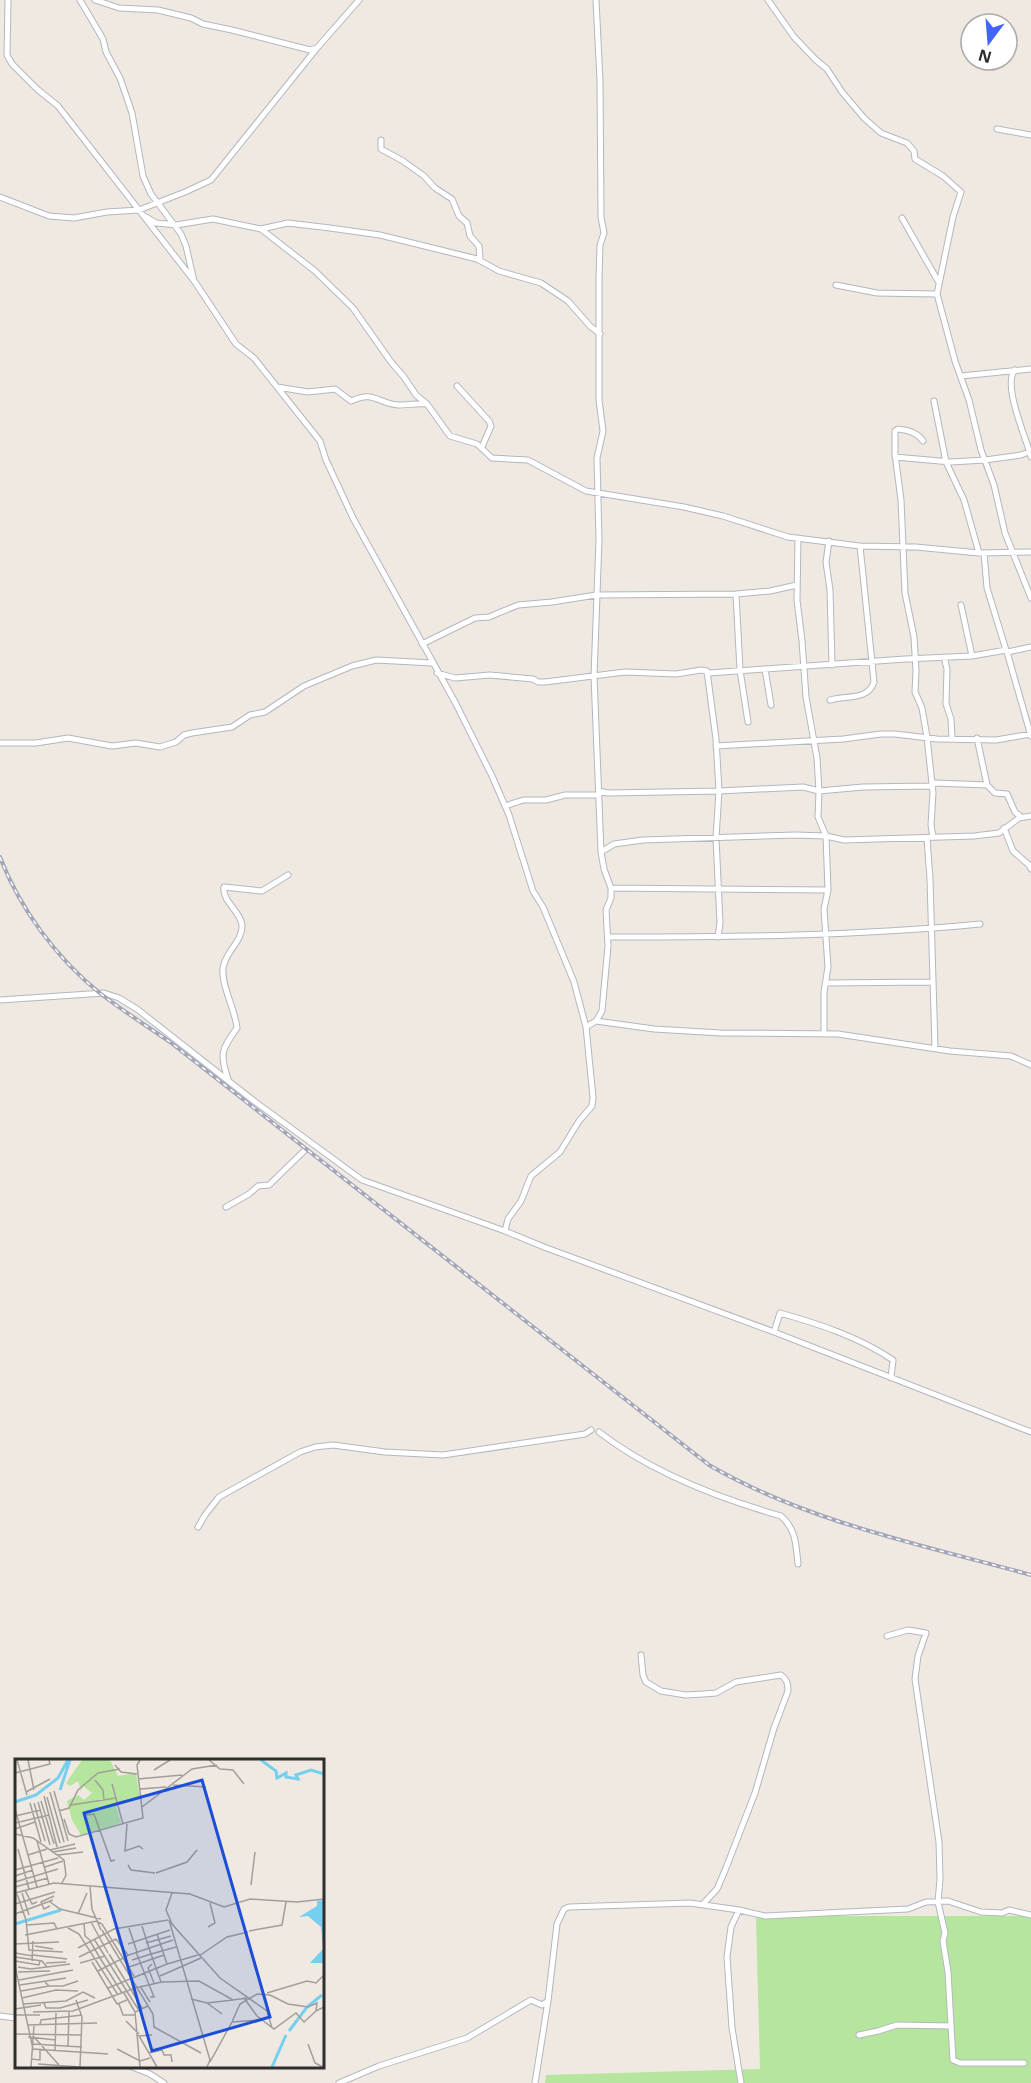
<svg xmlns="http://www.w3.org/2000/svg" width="1031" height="2083" font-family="'Open Sans',sans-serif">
<rect width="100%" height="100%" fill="#efe9e1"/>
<path fill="#b6e59e" d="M756 1916H1031V2083H545L546 2075 760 2069Z"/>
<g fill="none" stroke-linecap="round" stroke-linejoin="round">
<defs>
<path id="minor" d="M8 0 7 55 12 64 37 89 58 106 195 282 236 344 254 358 320 441 326 460 353 518 455 702 492 776 509 815 533 891 543 907 574 982 586 1027 593 1097 592 1106 579 1121 560 1152 531 1176 521 1201 508 1219 505 1231
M80 0 103 39 106 52 120 78 132 113 143 176 151 194 181 234 186 246 194 281
M95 0 119 8 158 10 191 18 203 24 232 30 310 50 317 48 359 0
M768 0 794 37 816 60 827 69 842 92 864 118 881 133 907 143 914 151 915 159 943 176 961 192 953 217 937 294 955 361 969 400 981 450 994 485 1005 533 1031 598
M997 129 1031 135
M381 140V149L403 161 424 176 435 188 452 199 459 216 467 223 470 236 479 246 480 260
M0 197 49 216 74 218 107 212 139 210 185 192 211 180 317 48
M146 217 156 223 167 224 176 225 213 219 261 229 315 271 353 308 391 362 404 377 416 395 427 404 450 436 477 444 492 458 528 460 586 491 684 507 723 516 788 537 860 546 916 547 979 553 1031 552
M902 218 938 281
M261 229 288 223 330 228 380 235 477 259 499 271 541 283 568 301 590 326 600 334
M836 285 877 293 937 294
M1015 370C1002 385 1026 437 1031 457
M961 376 1031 369
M457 386 489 421 491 426 482 447
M277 387 308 392 335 389 351 401C375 390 376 403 398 405 407 405 417 403 427 404
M934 401 946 462 964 500 979 553
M923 441C918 433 908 430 898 429L895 431V454L901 500 905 593 914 637 916 671 915 692 922 708 927 737 933 793 931 825 933 837
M895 457 951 462 985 460 1021 455 1031 451
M798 538 797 600 802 641 806 697 817 758 819 791 863 787 932 786 935 783 987 785
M829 541 826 562 830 590 832 665
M984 553 987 588 1006 650
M736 594 740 670 748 722
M961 605 972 656
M422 644 475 618 489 617 518 605 552 602 596 595 736 594 770 591 797 585
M1007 652 1031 736
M944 657 947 669 946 704 951 719 952 738
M765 669 771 705
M437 673 455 678 490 675 533 679 538 682H545L625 672 676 674 701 670 707 671 716 739 719 791 716 838 720 923 718 937
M709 673 905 659 972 656 1006 650 1007 652 1031 647
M830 700C846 695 868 701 874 682L860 546
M977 738 987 785 995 793 1007 794 1015 812 1021 817
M0 743H36L68 738 112 746 136 743 160 747 176 742 184 735 192 733 232 727 250 715 265 712 304 686 352 666 376 660 432 663
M716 746 843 739 881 734H895L937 739 996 740 1031 734
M599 791 608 793 719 791 803 787 819 791 818 817 826 836 828 890 824 909 828 967 824 992V1034
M505 806 523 800H546L565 795H599
M1004 828 1013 851 1029 865 1031 869
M927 838 930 879 935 1048
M601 852 614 844 643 840 796 835 826 836 844 840 974 836 999 833 1019 818 1031 816
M611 888 828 890
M609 937C732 937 857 936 980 924
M826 983 933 982
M0 1000 104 993 119 998 137 1009 254 1101 362 1180 505 1231 544 1247 774 1332 1031 1432
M596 1021 654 1029 721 1033 838 1034 950 1051 1011 1056 1031 1065
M586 1027 596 1021 602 1011 608 946 606 910 611 898V888L604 869 601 852 594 676 599 540 597 458 603 431 599 400V279L600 245 604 233 601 217 600 81 596 0
M228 1079C219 1053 222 1049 237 1028 235 1009 221 985 223 968 225 952 243 941 242 925 240 910 222 902 224 887L262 891 288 875
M226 1207 249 1194 258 1186 269 1185 304 1151
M774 1332 780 1313C819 1324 859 1337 893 1360L891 1378
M599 1432C652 1473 718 1498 781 1516 796 1529 796 1545 798 1564
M198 1527 205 1515 219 1497 300 1452 315 1447 333 1445 385 1452 443 1455 585 1434 591 1430
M887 1636 908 1630 926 1633 918 1656 915 1679 939 1842 940 1879 938 1902 945 1933 943 1941 948 1972 953 2060 960 2063H1024
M641 1655 643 1675 646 1682 661 1691 686 1695 703 1694 716 1693 736 1682 781 1675C787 1680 788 1683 788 1691L774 1728 755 1793 726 1868 717 1889 703 1904
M739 1910 731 1927 727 1957 732 2028 741 2083
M0 2016 16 2018
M859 2035 878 2031 897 2025 951 2026
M130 2066 150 2074 164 2083
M339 2083 379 2066 467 2038 531 2000 542 2005 548 2001
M535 2083 548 2001 557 1924 564 1909 569 1907 690 1903 739 1910 765 1916 908 1909 926 1902 948 1901 981 1912 1002 1913 1009 1910 1031 1915"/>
</defs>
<use href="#minor" stroke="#b4b7c1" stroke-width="7"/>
<use href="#minor" stroke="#fff" stroke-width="5"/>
<defs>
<path id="rail" d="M0 857C20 909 57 959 101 994 123 1011 147 1026 170 1042L709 1465C807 1522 923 1545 1031 1575"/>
</defs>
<use href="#rail" stroke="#a3a6b8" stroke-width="4"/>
<use href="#rail" stroke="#fff" stroke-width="1.5" stroke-dasharray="4.5" stroke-linecap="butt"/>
</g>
<g transform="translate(15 1759)">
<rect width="309" height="309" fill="#efe9e1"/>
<path d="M67 1H95L103 17 121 14 125 40 101 47 106 64 66 76 57 61 52 42 63 36 69 41 77 34 68 27 66 32 63 22 55 27 51 24Z" fill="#b6e59e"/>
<path d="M309 141V204H295L308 190 306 168 293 157 284 158 302 147V142Z" fill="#75cff0"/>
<path fill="none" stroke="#75cff0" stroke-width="3" d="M246 1 261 12 262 19 271 14V18L283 20 281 16 296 11 309 15M45 31 55 1M0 43 21 36 43 19 53 1M0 165 46 151M274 272 292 248 307 236M257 308 271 276"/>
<path fill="none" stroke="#a29e99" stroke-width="1.5" d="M2 1 12 36M13 1 19 31M194 1 205 10 218 11 229 25M100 6 106 13 122 15M139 11 155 1M0 14 35 5 34 1M123 20 167 16M80 21 88 31 89 41M97 25 108 65M158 26 191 28M125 30 151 28M39 32 53 82M11 33 35 20M35 33 49 83M29 37 42 88M32 38 45 84M26 42 39 85M23 43 35 86M15 44 26 83M19 44 30 82M56 46 101 39M127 48 177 10 202 6M0 50 22 128M44 52 54 49 63 31 83 14 105 10M71 56 79 55 96 102 100 101M0 57 26 51M49 60 54 75 61 78 128 59 122 6 125 1M0 64 34 56M112 65 110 92 124 87 128 90M0 70 20 63M0 75 18 79 49 101 51 116 47 124M22 82 34 125M3 90 14 130M35 91 60 85M38 93 61 89M13 96 32 90M43 96 68 93M113 106 116 111 140 114M30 108 48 102M0 111 43 99M141 114 172 103 182 91M0 117 18 111M0 123 43 110M236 126 240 93M75 127 77 150 86 171M0 128 33 119M10 131 17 145 22 143M0 134 39 124 175 135 209 148 235 140 282 143 309 140M7 134 14 156M157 134 151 151 157 165 205 219 252 252 257 269M2 135 11 161 14 191 48 193M35 143 45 150 86 160M0 145 40 133M35 147 29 150 26 143 39 137M0 155 38 141M63 155 72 134M154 161 195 301 192 308M81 162 87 165 119 217M76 163 93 194M69 164 70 177 76 182M12 166 39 164 42 170M127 167 136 195 161 188M193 168 200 164 195 144M53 169 64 175 103 236M114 169 122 193M87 171 138 255 139 268 186 294M234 172 267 166 271 143M142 175 152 205 183 196M10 176 82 162M79 180 123 250M75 182 85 199M131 184 156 177M0 185 44 183M113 185 155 171M20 187 38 190M63 189 99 170 153 161M121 193 139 238H135M0 194 18 197M94 195 127 249M18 196 52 200M184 197 212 178 233 173M0 198 27 202 32 208M64 198 101 180 113 196M85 199 107 234M117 201 136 195 146 223M0 202 24 206 25 202M17 202 18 182M77 203 102 245 112 241M31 204 51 203M65 204 90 197M137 205 133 209 139 224M0 207 18 290M3 208 16 210 55 205M114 208 149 196M83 212 114 196 158 181M3 213 35 212M145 217 186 199M4 221 58 211M30 223 34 227H48L63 222M5 226 51 219M125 227 135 243M93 229 152 205M6 232 34 227M109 234 120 253M252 234 292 222 301 224 309 216M7 239 41 231 63 232M229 239 242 257 259 270 281 254 289 263 301 252M176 240 192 244 218 241M29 244 31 249H45L73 241M192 244 207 255M8 245 51 242 68 233 80 239M104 245 108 256H120M0 250 26 246M18 253 58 252 120 229 147 223 184 222 218 241 232 239M0 256H25M111 262 124 275M217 263 225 245 242 235 255 236 273 245 293 248 302 244 301 252 309 248M12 266 82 264M25 266 26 261 67 256M0 275 67 276M137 276 124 277 142 308M13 278 41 281M19 278 44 306M18 285 67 288M293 285 300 304 308 308M53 287 54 253M18 290 93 295M102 290 125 302 135 299M40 292 41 254M133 294 147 291 149 296H156L157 303M17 300 25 301V291M195 303 217 263 245 261M23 305 65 308 67 258 61 241M16 308 19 267M125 308 120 253 133 247"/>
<path fill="#1d4ed8" fill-opacity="0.15" stroke="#1d4ed8" stroke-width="3" d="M187 21 255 258 137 292 69 54Z"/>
<rect width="309" height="309" fill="none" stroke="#2e2e2e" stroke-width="3"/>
</g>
<g transform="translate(989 42) rotate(196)"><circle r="28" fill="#ffffff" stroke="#ababab" stroke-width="1.5"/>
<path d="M0-4.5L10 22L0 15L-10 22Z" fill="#4264fb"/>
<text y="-9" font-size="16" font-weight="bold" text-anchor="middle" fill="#2e2e2e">N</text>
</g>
</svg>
